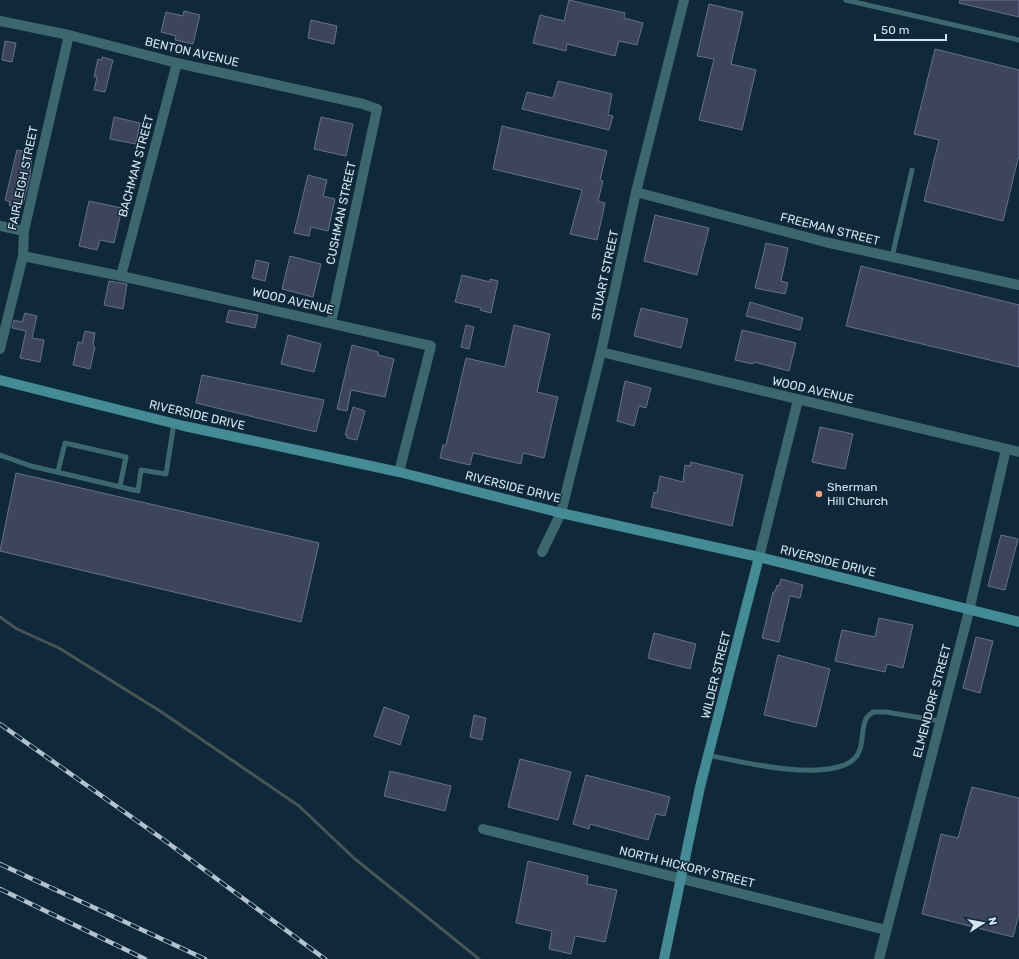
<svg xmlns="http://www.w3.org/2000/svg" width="1019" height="959" font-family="Rubik,sans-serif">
<rect width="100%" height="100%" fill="#0f293a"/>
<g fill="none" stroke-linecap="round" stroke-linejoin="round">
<path stroke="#475556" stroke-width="3" d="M0 617 17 629 59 648 160 711 299 806 355 859 479 959"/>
</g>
<path fill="#3c445e" stroke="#68708c" d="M569 0 625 13 624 18 643 23 637 45 619 41 615 56 567 44 566 51 533 43 540 15 564 21Z
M960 0H1019V17L959 3Z
M709 4 743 12 731 64 756 70 742 130 699 120 714 59 697 56Z
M184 11 200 15 193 44 175 40 176 36 161 32 166 12 183 16Z
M311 20 337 26 334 44 308 38Z
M5 41 16 43 12 62 2 60Z
M935 49 1019 70V155L1003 221 924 201 939 140 914 134Z
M102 57 113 60 105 92 94 90 97 77H94L98 59 102 60Z
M558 81 612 94 608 115 613 116 609 130 522 109 527 92 553 98Z
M114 117 140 123 136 144 110 139Z
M321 117 353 124 346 156 314 149Z
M502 126 607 151 600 180 603 181 598 201 605 203 597 240 570 234 582 190 493 169Z
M17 150 32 153 30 176 23 204 18 203 17 207 9 205 10 202 5 200Z
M308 175 327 180 323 196 335 199 328 231 311 227 309 236 294 233Z
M89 201 122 208 114 243 100 240 97 250 79 246Z
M655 215 709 228 697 275 644 261Z
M766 243 788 248 781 281 788 283 785 294 755 288Z
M290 256 321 264 313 297 282 289Z
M256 260 269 263 265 281 252 278Z
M861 266 1019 305V367L846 326Z
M462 275 490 282V279L498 281 491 313 480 310 481 308 455 302Z
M109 281 127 284 123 309 104 305Z
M750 302 803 318 800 330 746 316Z
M641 308 688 319 681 348 634 336Z
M229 310 258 315 255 328 226 322Z
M25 313 37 316 32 338 44 340 40 362 20 358 26 331 12 328 14 320 22 322Z
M466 325 474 327 469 349 461 347Z
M514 325 550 334 537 392 558 397 544 458 523 453 521 464 473 453 470 465 440 458 443 445H446L466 358 505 367Z
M742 330 796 343 789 371 754 362 753 364 735 360Z
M85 331 95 333 93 345 95 347 90 369 73 365 78 342 82 343Z
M288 335 321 344 314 372 281 364Z
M352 345 378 352V355L394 359 385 397 351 390 347 411 337 409Z
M202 375 324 400 316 432 196 403Z
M625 381 651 388 646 408 639 406 634 426 617 421Z
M353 407 365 411 357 440 347 438V435H345Z
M820 427 853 434 845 469 812 462Z
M691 462 743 475 732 526 651 507 654 492 657 493 660 476 683 482 685 465 690 466Z
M16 473 319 543 301 622 0 551Z
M1001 535 1018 539 1005 590 988 586Z
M781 579 803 585 800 598 790 596 779 642 762 638 773 592H775L777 585 779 586Z
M879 618 913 625 903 668 887 664 885 672 835 661 842 630 875 637Z
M654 633 696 644 690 669 648 658Z
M976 637 993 641 980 693 963 688Z
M778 655 830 669 816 727 764 715Z
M384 707 409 716 400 745 374 736Z
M474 715 486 718 482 740 470 737Z
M520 759 571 772 558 820 508 807Z
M390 771 451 786 445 811 384 796Z
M586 775 670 797 665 816 656 814 648 840 590 824 589 829 573 824Z
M972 787 1019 798V914L1013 937 922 914 941 834 958 838Z
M528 861 588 876 587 884 617 890 605 942 575 936 571 954 549 949 552 931 516 923Z"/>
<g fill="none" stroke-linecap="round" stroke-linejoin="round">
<path stroke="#3d676e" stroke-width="5" d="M846 0 1019 40
M892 257 912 170
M0 455 31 466 138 491 141 470 166 474 174 423
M58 471 65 443 126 457 120 486
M708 755C741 762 828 783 854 759 865 749 860 731 866 719 867 716 871 714 873 712H886L940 721"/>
<path stroke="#3d676e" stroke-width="10" d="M0 21 69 35 177 63 363 104 377 109 331 323
M636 192 825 242 1019 285
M0 226 24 231
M23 256 121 276 431 346 399 472
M121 276 177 63
M0 349 23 256 24 231 69 35
M601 352 1019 452
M542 552 561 513 601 352 636 192 684 0
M759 557 798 400
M483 829 886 930
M879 959 969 611 1006 449"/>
<path stroke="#448b96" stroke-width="10" d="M0 380 184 426 399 472 561 513 759 557 1019 622
M664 959 700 787 759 557"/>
<defs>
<path id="rail" d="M0 724 164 840 325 959
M0 864 205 959
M0 889 145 959"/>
</defs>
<use href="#rail" stroke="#b2c3cf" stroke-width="4.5"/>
<use href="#rail" stroke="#0f293a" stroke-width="3" stroke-dasharray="9" stroke-linecap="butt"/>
</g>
<circle fill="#f39f82" stroke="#0f293a" stroke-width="1.5" cx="819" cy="494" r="4"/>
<g text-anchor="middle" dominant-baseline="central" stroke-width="3" stroke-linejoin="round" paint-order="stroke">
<g font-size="12" fill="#d5e4ef" stroke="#0f293a">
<text transform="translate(192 52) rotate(13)">BENTON AVENUE</text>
<text transform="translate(136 166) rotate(-75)">BACHMAN STREET</text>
<text transform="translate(23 178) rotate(-78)">FAIRLEIGH STREET</text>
<text transform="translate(341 213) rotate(-78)">CUSHMAN STREET</text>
<text transform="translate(830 229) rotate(14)">FREEMAN STREET</text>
<text transform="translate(605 275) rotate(-78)">STUART STREET</text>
<text transform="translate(293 301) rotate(13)">WOOD AVENUE</text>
<text transform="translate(813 390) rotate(13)">WOOD AVENUE</text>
<text transform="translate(197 415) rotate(13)">RIVERSIDE DRIVE</text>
<text transform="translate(513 487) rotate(14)">RIVERSIDE DRIVE</text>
<text transform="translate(828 561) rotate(14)">RIVERSIDE DRIVE</text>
<text transform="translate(716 675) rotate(-76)">WILDER STREET</text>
<text transform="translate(932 701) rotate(-75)">ELMENDORF STREET</text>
<text transform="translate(687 867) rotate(14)">NORTH HICKORY STREET</text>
</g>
<g font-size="12" fill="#d5e4ef" stroke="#0f293a" text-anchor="start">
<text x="827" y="487">Sherman<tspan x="827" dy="14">Hill Church</tspan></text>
</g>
</g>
<g transform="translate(983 923) rotate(79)" stroke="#0f293a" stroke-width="3" paint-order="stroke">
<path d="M0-3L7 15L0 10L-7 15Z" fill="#d5e4ef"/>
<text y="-6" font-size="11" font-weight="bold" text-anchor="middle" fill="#d5e4ef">N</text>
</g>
<path d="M875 34v6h71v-6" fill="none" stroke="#d5e4ef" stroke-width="2"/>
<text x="881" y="34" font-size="12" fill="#d5e4ef" stroke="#0f293a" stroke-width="3" paint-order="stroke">50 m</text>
</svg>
